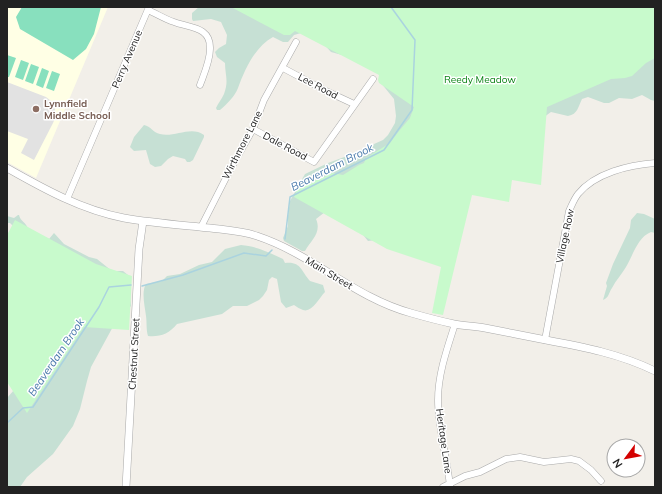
<svg xmlns="http://www.w3.org/2000/svg" width="662" height="494" font-family="Mulish,sans-serif">
<rect width="100%" height="100%" fill="#f2efe9"/>
<path fill="#ffffe5" d="M7 7H108L36 178 7 162Z"/>
<path fill="#c6e0d4" d="M199 7H655V101L651 100 642 95 632 99 619 98 609 103H604L588 97 582 99C578 107 578 114 568 116L551 112 375 240 368 241 364 236 362 232 325 212 316 219C322 233 311 240 305 251H302L284 241 283 238 288 226V216L290 201 305 174 328 163 347 156 383 140 388 135 395 123 396 116 394 99 381 83 393 69 331 52 320 40 301 33 294 35 288 42H283L273 37C255 47 245 69 238 88 235 96 227 104 220 110H217L216 108C218 103 222 99 224 94 229 81 225 75 225 63L217 57 215 52 219 48 226 44 227 35 221 22 211 19 193 21 192 19V13Z
M144 125C151 126 153 133 160 134 174 138 191 125 204 135V137L193 160 190 162H187L185 159 173 156 168 159 161 166 155 167 150 164 146 150 134 151 130 147 134 137Z
M637 213 644 214 655 219V235V233L651 232C638 237 633 255 626 267 622 274 616 280 612 288 609 292 609 298 603 300L607 286 606 283 613 264 630 228 631 220Z
M18 215H19C20 221 27 223 28 229L49 239 54 233 64 244 89 257 97 259 112 271H123L128 275 131 306 115 323 91 367 87 381 80 409 73 426 53 454 27 477 20 487H7V398L14 390V227L10 223H7V216L14 218Z
M241 245C256 246 270 253 283 259L285 263C301 261 301 271 310 281L323 285 325 292C319 298 312 313 303 310 300 309 297 307 294 305L286 308 281 302 277 279 272 277 269 280 267 290 263 296 259 300 247 306H233L222 314 177 324C169 334 160 337 148 336 146 329 147 323 146 316 145 307 141 292 146 284L162 281 167 276 180 274 199 265 212 262 225 249Z"/>
<path fill="#c8facc" d="M231 7H655V58L646 63 632 76 625 78 611 79 547 107 541 185 512 180 509 202 472 195 443 315 432 313 441 267 387 249 294 197 297 190 303 184 309 181 320 179 332 173 343 175 359 165 364 163 366 158 390 143 399 131 410 118 414 107 379 83 378 80 379 75 295 31 290 35H284Z
M15 220 96 264 132 276 129 330 84 327 27 413 7 382V235Z"/>
<path fill="#88e0be" d="M22 7H101L94 34 86 49 73 60 20 29 16 17Z
M7 55 16 58 9 77H7Z
M21 60 29 63 23 80 15 77Z
M31 64 39 67 33 84 25 81Z
M42 68 49 71 43 88 36 85Z
M52 71 60 74 54 91 46 88Z"/>
<path fill="#e2e2e2" d="M7 82 46 97 51 101 55 106V118L53 123 34 160 21 153 28 139 7 131Z"/>
<g fill="none" stroke-linecap="round" stroke-linejoin="round">
<path stroke="#aad3df" stroke-width="1.5" d="M285 239 290 197 384 150 412 110 415 40 391 7
M142 286 183 275 244 253 266 256 272 250
M7 423 23 408 33 407 99 307 109 287 131 285"/>
<defs>
<path id="minor" d="M148 10C157 14 165 19 174 22 189 28 211 26 210 49 210 61 204 74 200 85
M283 68 326 91 354 104
M253 129 314 162 373 79
M67 199 149 7
M201 227 230 170 253 129 264 100 296 42
M545 340 569 211C572 205 574 199 578 194 595 173 629 165 655 163
M450 486C447 457 438 428 438 400 438 374 447 349 455 324
M443 487 465 476 480 472 506 459 520 457 544 462 571 459 579 461 591 470 601 481"/>
<path id="tertiary" d="M7 168C44 189 82 210 124 218 153 223 181 225 210 228 226 230 242 231 257 236 312 254 355 298 411 313 425 317 440 321 454 324 464 326 475 326 485 328 505 332 526 336 546 340 584 347 620 354 655 371
M126 487 139 249 143 221"/>
</defs>
<use href="#minor" stroke="#a9a9a9" stroke-width="7"/>
<use href="#tertiary" stroke="#a9a9a9" stroke-width="8"/>
<use href="#minor" stroke="#fff" stroke-width="6"/>
<use href="#tertiary" stroke="#fff" stroke-width="7"/>
</g>
<circle fill="#8d6e63" stroke="#fff" stroke-width="1.5" cx="36" cy="109" r="4"/>
<g text-anchor="middle" dominant-baseline="central" stroke-width="3" stroke-linejoin="round" paint-order="stroke">
<g font-size="10" fill="#222" stroke="#fff">
<text transform="translate(127 59) rotate(-67)">Perry Avenue</text>
<text transform="translate(318 86) rotate(28)">Lee Road</text>
<text transform="translate(242 145) rotate(-63)">Wirthmore Lane</text>
<text transform="translate(285 146) rotate(28)">Dale Road</text>
<text transform="translate(565 236) rotate(-78)">Village Row</text>
<text transform="translate(329 273) rotate(31)">Main Street</text>
<text transform="translate(134 354) rotate(-87)">Chestnut Street</text>
<text transform="translate(444 441) rotate(82)">Heritage Lane</text>
</g>
<g font-size="10" fill="#0c8416" stroke="#fff">
<text x="480" y="79">Reedy Meadow</text>
</g>
<g font-size="10" font-weight="bold" fill="#785e54" stroke="#fff" text-anchor="start">
<text x="44" y="103">Lynnfield<tspan x="44" dy="12">Middle School</tspan></text>
</g>
<g font-size="11" font-style="italic" fill="#4a7aab" stroke="#fff">
<text transform="translate(332 167) rotate(-27)">Beaverdam Brook</text>
<text transform="translate(56 357) rotate(-56)">Beaverdam Brook</text>
</g>
</g>
<rect width="662" height="494" fill="none" stroke="#222222" stroke-width="16"/>
<g transform="translate(626 458) rotate(238)"><circle r="19" fill="#ffffff" stroke="#a7a7a7"/>
<path d="M0-3L7 15L0 10L-7 15Z" fill="#d40000"/>
<text y="-6" font-size="11" font-weight="bold" text-anchor="middle" fill="#222222">N</text>
</g>
</svg>
